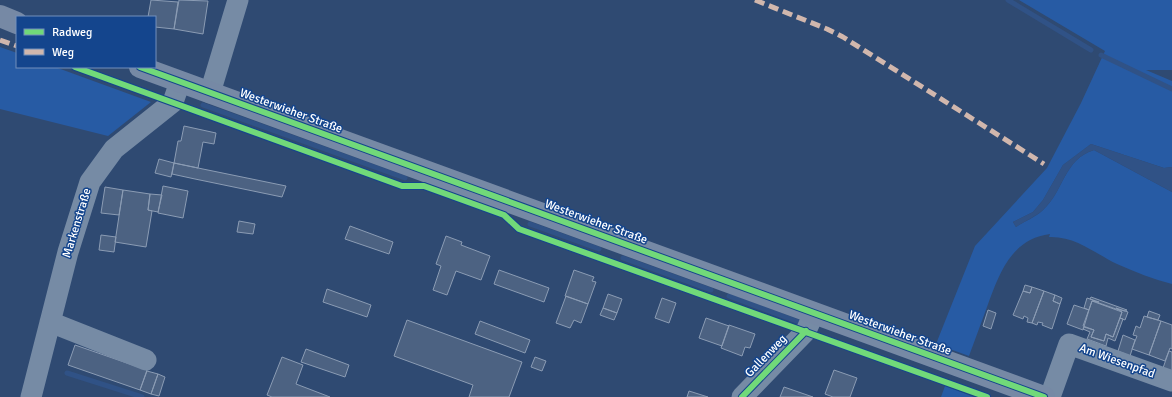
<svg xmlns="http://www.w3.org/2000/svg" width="1172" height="397" font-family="Signika,sans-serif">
<rect width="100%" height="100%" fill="#2f4a72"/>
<path fill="#275ba4" d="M1019 0H1172V70H1146L1172 81V167L1164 168 1091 144 1063 165 1043 200 1033 212 1013 222 1016 227C1025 221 1036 217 1043 210 1064 191 1064 159 1094 150L1172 192V284C1153 279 1135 272 1117 264 1094 253 1076 236 1049 237L1050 234C1011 239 999 274 987 307 981 323 975 340 969 356L936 344 975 246 1047 168 1081 103 1105 51Z
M0 47 17 53V67H55L151 102 108 136 0 109Z
M945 386 974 397H941Z"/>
<path fill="#305286" d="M1091 144 1164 168 1172 167V192L1094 150C1064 159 1064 191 1043 210 1035 217 1025 221 1016 227L1013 222 1033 212 1043 200 1063 165Z"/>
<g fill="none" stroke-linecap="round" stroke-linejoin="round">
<path stroke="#305286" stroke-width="5" d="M1008 0 1091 50
M1101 55 1172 89
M203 105 405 178
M530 224 599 249
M623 258 711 290
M729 296 799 322
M67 373 142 397"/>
</g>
<path fill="#4c6282" stroke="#8b9cb4" d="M151 0 178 2 174 29 155 27V17H148Z
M179 0 208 1 203 34 174 29Z
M184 126 216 133 214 144 203 142 198 168 174 163 178 141H181Z
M159 159 174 163 171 177 155 173Z
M174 163 198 168 286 186 282 197 195 179 172 174Z
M163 186 188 191 183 218 158 213Z
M105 187 123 190 119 215 101 213Z
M123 190 150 194 148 210 152 211 146 247 115 242Z
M150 194 162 195 158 212 148 210Z
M239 221 255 224 253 234 237 232Z
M350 226 393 242 389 254 345 239Z
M101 235 116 237 114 252 99 250Z
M446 236 462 242 461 245 490 256 481 280 456 271 447 295 433 290 441 266 436 264Z
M499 270 549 288 544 302 494 284Z
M574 270 594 277 592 281 596 282 588 304 565 296Z
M1025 285 1032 287 1030 293 1023 291Z
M1032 287 1044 291 1032 323 1027 322 1028 318 1024 316 1023 319 1013 315 1023 291 1030 293Z
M327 289 371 305 367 317 323 302Z
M1044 291 1055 295 1053 301 1060 304 1052 329 1042 325 1043 323 1038 322 1037 325 1032 323Z
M608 294 622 299 617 313 603 308Z
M1055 295 1062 298 1060 304 1053 301Z
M566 296 588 304 581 323 574 320 570 328 556 323Z
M1091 297 1127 310 1125 311 1116 309 1099 303 1090 299Z
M662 298 676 303 669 323 655 318Z
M1087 298 1099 302 1092 301 1089 310 1084 308Z
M1092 301 1122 312 1113 337 1106 334 1104 341 1091 337 1094 330 1083 326Z
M1074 305 1089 310 1083 330 1067 324Z
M603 308 617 313 614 320 600 315Z
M1116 308 1128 312 1125 320 1120 318 1122 312Z
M988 310 996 313 991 329 983 326Z
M1149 311 1160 315 1158 320 1147 317Z
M1144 316 1161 321 1149 355 1132 349 1137 336 1133 335 1136 326 1140 328Z
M706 318 729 326 722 346 699 338Z
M1120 318 1123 319 1115 341 1108 338 1106 346 1087 339 1090 332 1083 329 1084 327 1094 330 1091 337 1104 341 1106 334 1113 337Z
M407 320 522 362 509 397H469L473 385 394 356Z
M480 321 530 340 525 353 475 334Z
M1161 321 1172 325V349L1170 348 1165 361 1149 355Z
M729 325 755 334 750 348 745 347 742 356 721 348Z
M1123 335 1135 340 1130 356 1118 351Z
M75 345 147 370 140 390 68 365Z
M306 349 349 365 345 377 301 362Z
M1169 351 1172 352V371L1163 368Z
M282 357 303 365 296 384 330 397H272L267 395Z
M535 357 546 361 542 371 531 367Z
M834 370 857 378 850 397H833L825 394Z
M147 371 158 374 151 394 140 390Z
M158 374 165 377 159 396 151 394Z
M784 387 813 397H780Z
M689 391 708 397H687Z"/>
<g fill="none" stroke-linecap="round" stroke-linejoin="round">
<path stroke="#768ba5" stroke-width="21" d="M210 93 238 0
M50 322 146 360
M31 397 68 252 90 182 114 149 173 102 180 82
M742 397 806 331 814 313
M1050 397 1069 344 1172 381"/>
<path stroke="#7689a5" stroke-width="22" d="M0 16 17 23
M140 67 1044 397"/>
<path stroke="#d1b7ad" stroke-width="5" stroke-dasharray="10 5" stroke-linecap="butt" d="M755 0 827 29 843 37 1044 164
M0 40 17 46"/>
<defs>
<path id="cycleway" d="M75 67 402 186H424L504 215 519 229 987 397
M140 67 1044 397
M742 397 806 331"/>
</defs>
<use href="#cycleway" stroke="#14458d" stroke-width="8"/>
<use href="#cycleway" stroke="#71d979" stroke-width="6"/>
</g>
<g text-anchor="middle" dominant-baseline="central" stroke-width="3" stroke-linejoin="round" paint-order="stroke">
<g font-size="12" fill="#fff" stroke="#14458d">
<text transform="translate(291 111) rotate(20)">Westerwieher Straße</text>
<text transform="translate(596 222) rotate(20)">Westerwieher Straße</text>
<text transform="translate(77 223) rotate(-73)">Markenstraße</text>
<text transform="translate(900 333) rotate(20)">Westerwieher Straße</text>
<text transform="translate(766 356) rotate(-46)">Gallenweg</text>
<text transform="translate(1117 361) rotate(20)">Am Wiesenpfad</text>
</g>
</g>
<rect x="16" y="16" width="140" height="52" fill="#14458d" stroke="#728fbb"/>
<rect x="24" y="29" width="20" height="6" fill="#71d979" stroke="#728fbb"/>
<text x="52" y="36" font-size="12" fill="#ffffff">Radweg</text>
<rect x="24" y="49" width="20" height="6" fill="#d1b7ad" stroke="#728fbb"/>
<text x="52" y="56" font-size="12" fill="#ffffff">Weg</text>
</svg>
